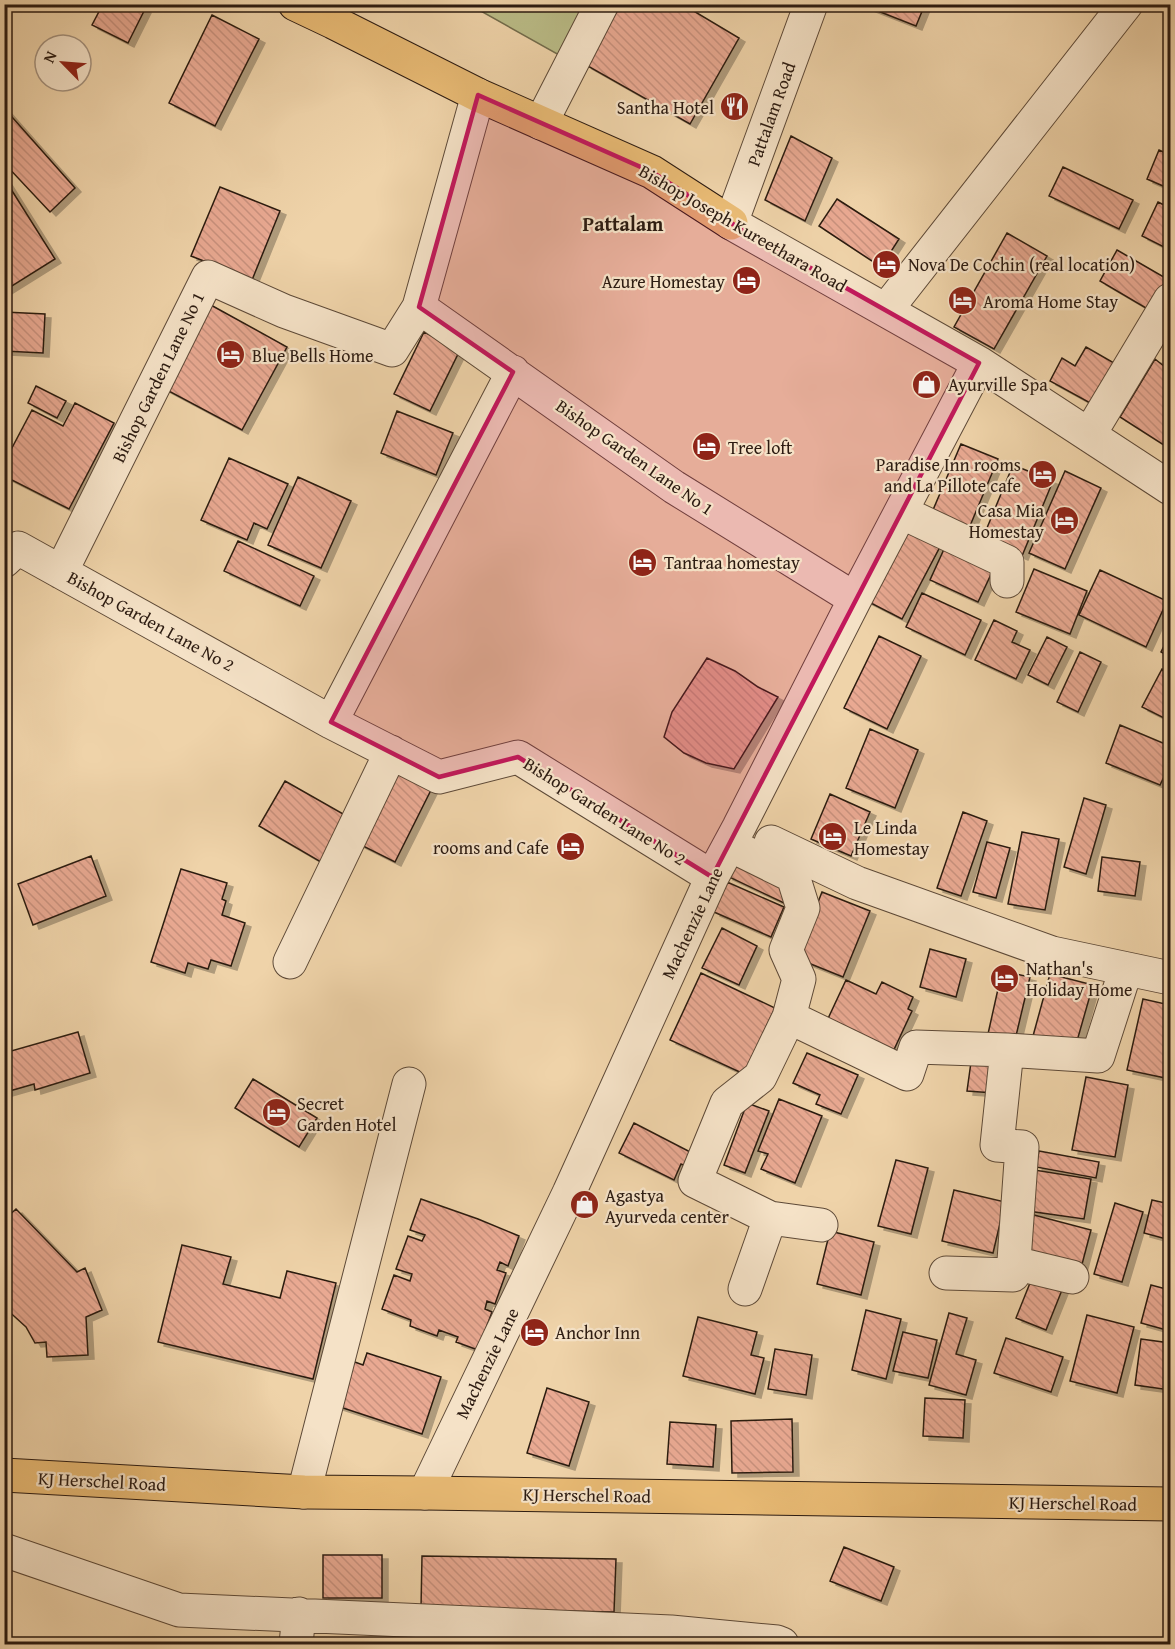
<svg xmlns="http://www.w3.org/2000/svg" width="1175" height="1649" font-family="'Gentium Book Plus',serif">
<defs>
<pattern id="building-back-hatch" width="6" height="6" patternUnits="userSpaceOnUse" patternTransform="scale(1.5)"><rect width="6" height="6" fill="#e9a992"/><path d="M-1 5l2 2M0 0l6 6M5-1l2 2" fill="none" stroke="#c8917d"/></pattern>
<filter id="shadow"><feDropShadow dx="6" dy="4" stdDeviation="0" flood-color="#0004"/></filter>
</defs>
<rect width="100%" height="100%" fill="#efd3a9"/>
<filter id="stains"><feTurbulence type="fractalNoise" baseFrequency=".00333" numOctaves="4"/><feColorMatrix values="0 0 0 0 .2 0 0 0 0 .09 0 0 0 0 .02 0 0 0 .5 -.17"/></filter>
<radialGradient id="worn" r=".72"><stop offset=".6" stop-color="#630" stop-opacity="0"/><stop offset="1" stop-color="#630" stop-opacity=".3"/></radialGradient>
<path fill="#babc87" stroke="#736c4c" stroke-width="1.5" d="M470 5H585L559 55Z"/>
<path fill="url(#building-back-hatch)" stroke="#2c1b11" stroke-width="1.5" filter="url(#shadow)" d="M103 4H135L145 9 128 43 92 25Z
M621 4H682L739 38 690 124 586 65Z
M860 4H925L916 26Z
M212 15 259 39 215 126 169 103Z
M4 108 75 188 50 212 4 163Z
M791 136 832 158 805 221 765 200Z
M1159 150 1170 155V189L1147 179Z
M1063 167 1133 200 1119 229 1049 196Z
M4 178 55 259 4 291Z
M220 187 280 211 252 280 191 256Z
M837 199 899 239 881 267 819 226Z
M1158 202 1170 208V250L1142 236Z
M1007 233 1047 256 994 349 954 327Z
M1117 250 1169 280 1151 311 1100 281Z
M209 304 287 347 242 430 163 388Z
M4 312 45 314 43 353 4 351Z
M424 332 460 350 430 411 394 394Z
M1086 347 1114 363 1092 404 1050 381 1062 358 1075 366Z
M1155 359 1170 371V449L1120 417Z
M36 386 66 401 57 418 28 403Z
M75 403 114 423 69 509 4 476V463L32 410 63 426Z
M397 411 453 433 436 475 381 453Z
M961 444 998 459 967 533 930 517Z
M229 458 288 484 267 529 254 523 247 540 201 520Z
M1013 465 1053 481 1022 556 982 540Z
M1065 471 1101 488 1065 569 1029 553Z
M298 477 351 501 321 568 268 545Z
M899 521 942 543 902 619 859 597Z
M238 541 314 576 300 606 224 571Z
M945 547 993 570 978 602 930 580Z
M1034 569 1087 591 1070 634 1016 612Z
M1100 570 1167 601 1146 647 1079 615Z
M922 593 981 620 965 655 906 627Z
M994 620 1017 631 1012 642 1030 650 1016 679 975 660Z
M1170 634V657L1161 652Z
M879 636 921 656 887 729 844 708Z
M1047 637 1067 647 1048 685 1028 675Z
M1080 652 1101 662 1078 712 1057 702Z
M707 658 735 671 758 687 778 697 734 769 706 763 684 753 664 737 672 712Z
M1162 669 1170 673V721L1142 707Z
M1120 725 1170 746V764L1160 785 1106 763Z
M870 729 918 750 895 808 846 788Z
M394 771 431 790 395 862 357 843Z
M285 781 352 819 326 865 259 826Z
M830 794 870 812 851 856 811 839Z
M1084 798 1106 805 1086 874 1064 867Z
M963 812 987 821 961 896 937 888Z
M1022 832 1059 839 1045 910 1008 904Z
M987 842 1010 848 996 898 973 892Z
M739 852 791 888 784 903 727 876Z
M91 856 106 896 33 925 18 884Z
M1102 857 1140 862 1135 896 1098 891Z
M181 869 227 883 222 899 226 901 222 915 245 923 231 966 211 960 208 969 188 963 185 973 151 962Z
M727 882 784 907 771 937 714 912Z
M822 892 870 911 843 977 796 958Z
M722 928 757 946 739 985 702 968Z
M930 949 966 959 956 997 920 987Z
M1002 971 1030 977 1015 1040 988 1034Z
M701 973 775 1008 744 1074 670 1040Z
M1050 974 1093 985 1075 1048 1033 1036Z
M846 980 876 994 882 982 913 997 908 1009 912 1011 891 1056 825 1025Z
M1143 999 1170 1005V1079L1127 1070Z
M78 1032 90 1073 35 1090 34 1084 6 1092 4 1086V1053Z
M807 1053 858 1075 841 1114 816 1104 820 1095 793 1083Z
M972 1055 1000 1056 994 1093 967 1091Z
M1086 1077 1128 1085 1115 1157 1072 1150Z
M253 1079 317 1118 299 1147 235 1108Z
M779 1099 822 1116 795 1183 761 1169 768 1154 758 1151Z
M747 1103 769 1111 745 1173 724 1165Z
M634 1123 698 1156 688 1167 681 1164 674 1180 619 1153Z
M1039 1151 1099 1162 1096 1178 1036 1167Z
M896 1160 928 1168 911 1234 878 1226Z
M1028 1169 1091 1179 1084 1219 1021 1210Z
M954 1190 1005 1202 993 1253 942 1241Z
M421 1199 478 1219 519 1236 508 1266 500 1262 497 1270 506 1273 495 1304 487 1301 485 1309 492 1312 478 1350 456 1342 458 1337 439 1330 437 1336 410 1326 411 1320 382 1309 394 1275 410 1281 412 1274 396 1269 408 1236 422 1241 425 1235 410 1230Z
M1152 1200 1170 1204V1240L1144 1233Z
M1115 1203 1143 1212 1122 1282 1094 1274Z
M16 1209 77 1272 85 1268 102 1310 86 1317 88 1355 47 1357 46 1342 35 1343 26 1327 4 1307V1220Z
M1034 1215 1091 1230 1080 1272 1023 1257Z
M830 1231 874 1242 861 1295 817 1284Z
M182 1245 231 1257 223 1284 280 1298 287 1271 336 1283 313 1379 158 1342Z
M1034 1273 1064 1285 1046 1330 1016 1318Z
M1151 1285 1170 1290V1331L1141 1323Z
M866 1310 901 1319 886 1379 852 1370Z
M949 1313 967 1318 956 1354 976 1360 966 1395 929 1385Z
M1087 1315 1134 1327 1117 1393 1070 1381Z
M698 1317 757 1332 751 1355 764 1358 755 1394 683 1376Z
M903 1332 937 1340 928 1378 893 1371Z
M1006 1338 1063 1357 1051 1392 994 1373Z
M1141 1339 1170 1343V1390L1135 1385Z
M775 1349 812 1355 806 1395 768 1389Z
M367 1353 441 1377 422 1434 337 1406 352 1361 363 1365Z
M547 1388 589 1402 569 1466 527 1453Z
M925 1398 965 1400 963 1438 923 1436Z
M792 1419 793 1472 732 1473 731 1421Z
M670 1422 716 1425 713 1467 667 1464Z
M844 1547 894 1567 881 1601 830 1581Z
M323 1555H382V1598H323Z
M422 1556 616 1559 614 1612 421 1608Z
M452 1631 589 1644H451Z
M394 1634 437 1635V1644H394Z"/>
<g fill="none" stroke-linecap="round" stroke-linejoin="round">
<defs>
<path id="minor" d="M811 4 731 223 979 363 1170 488
M478 95 419 307 674 487 855 599
M541 123 602 4
M886 310 1126 4
M1089 435 1170 300
M901 512 1007 562V581
M4 561 18 548 331 722 439 777 518 757 712 877
M61 572 208 277 284 311 392 350 419 307
M331 722 513 372
M771 842 857 883 1052 953 1170 978
M730 845 793 876 803 908 786 950 799 979 789 1017 907 1074 916 1047 1007 1050 997 1145 1022 1147 1013 1275 946 1273
M290 962 391 752
M1007 1050 1098 1056 1126 969
M770 1218 821 1225
M1014 1263 1072 1277
M745 1289 770 1218 695 1181 727 1103 760 1077 789 1017
M304 1492 409 1084
M425 1493 569 1193 712 877 739 827 855 599 979 363
M4 1550 179 1610 671 1632 777 1642 782 1644
M296 1644 299 1614"/>
<path id="major" d="M295 4 333 22 478 95 652 172 731 223
M4 1475 304 1492 425 1493 1170 1504"/>
</defs>
<use href="#minor" stroke="#5d4937" stroke-width="35"/>
<use href="#major" stroke="#2c1b11" stroke-width="35"/>
<use href="#minor" stroke="#f5e2c7" stroke-width="33"/>
<use href="#major" stroke="#e8ba74" stroke-width="33"/>
</g>
<path fill="#c2185b" fill-opacity="0.2" stroke="#c2185b" stroke-width="4.5" stroke-linejoin="round" d="M478 95 652 172 731 223 979 363 712 877 518 757 439 777 331 722 513 372 419 307Z"/>
<defs>
<symbol id="restaurant-disc" viewBox="-11 -11 22 22"><circle r="9.5" fill="#8f2418" stroke="#f5e2c7"/><path d="M-5-6h1v4h1v-4h1v4h1v-4h1v5L-1.5 .5V6h-2V.5L-5-1ZM5-6V6H3V1.5H1.5Q1.5-4 5-6Z" fill="#fff"/></symbol>
<symbol id="hotel-disc" viewBox="-11 -11 22 22"><circle r="9.5" fill="#8f2418" stroke="#f5e2c7"/><path d="M-6-4.5h1.5V1H6V5H4.5V3h-9V5H-6ZM-4 0a1.8 1.8 0 1 1 3.6 0ZM.5 0V-2.5h3Q6-2.5 6 0Z" fill="#fff"/></symbol>
<symbol id="shop-disc" viewBox="-11 -11 22 22"><circle r="9.5" fill="#8f2418" stroke="#f5e2c7"/><path d="M-5-2.5h2.3a2.7 3.5 0 0 1 5.4 0H5L5.5 6h-11ZM-1.5-2.5h3a1.5 2.3 0 0 0-3 0Z" fill="#fff"/></symbol>
</defs>
<g fill-rule="evenodd">
<use href="#restaurant-disc" x="718" y="90" width="33" height="33"/>
<use href="#hotel-disc" x="870" y="248" width="33" height="33"/>
<use href="#hotel-disc" x="730" y="264" width="33" height="33"/>
<use href="#hotel-disc" x="946" y="284" width="33" height="33"/>
<use href="#hotel-disc" x="214" y="338" width="33" height="33"/>
<use href="#shop-disc" x="910" y="368" width="33" height="33"/>
<use href="#hotel-disc" x="690" y="430" width="33" height="33"/>
<use href="#hotel-disc" x="1026" y="458" width="33" height="33"/>
<use href="#hotel-disc" x="1048" y="504" width="33" height="33"/>
<use href="#hotel-disc" x="626" y="546" width="33" height="33"/>
<use href="#hotel-disc" x="816" y="820" width="33" height="33"/>
<use href="#hotel-disc" x="554" y="830" width="33" height="33"/>
<use href="#hotel-disc" x="988" y="962" width="33" height="33"/>
<use href="#hotel-disc" x="260" y="1096" width="33" height="33"/>
<use href="#shop-disc" x="568" y="1188" width="33" height="33"/>
<use href="#hotel-disc" x="518" y="1316" width="33" height="33"/>
</g>
<g text-anchor="middle" dominant-baseline="central" stroke-width="4.5" stroke-linejoin="round" paint-order="stroke">
<g font-size="18" fill="#2c1b11" stroke="#f5e2c7" text-anchor="start">
<text x="714" y="107" text-anchor="end">Santha Hotel</text>
<text x="908" y="264">Nova De Cochin (real location)</text>
<text x="725" y="281" text-anchor="end">Azure Homestay</text>
<text x="983" y="301">Aroma Home Stay</text>
<text x="252" y="355">Blue Bells Home</text>
<text x="948" y="384">Ayurville Spa</text>
<text x="728" y="447">Tree loft</text>
<text x="1021" y="464" text-anchor="end">Paradise Inn rooms<tspan x="1021" dy="21">and La Pillote cafe</tspan></text>
<text x="1044" y="510" text-anchor="end">Casa Mia<tspan x="1044" dy="21">Homestay</tspan></text>
<text x="664" y="562">Tantraa homestay</text>
<text x="854" y="827">Le Linda<tspan x="854" dy="21">Homestay</tspan></text>
<text x="549" y="847" text-anchor="end">rooms and Cafe</text>
<text x="1026" y="968">Nathan's<tspan x="1026" dy="21">Holiday Home</tspan></text>
<text x="297" y="1103">Secret<tspan x="297" dy="21">Garden Hotel</tspan></text>
<text x="605" y="1195">Agastya<tspan x="605" dy="21">Ayurveda center</tspan></text>
<text x="555" y="1332">Anchor Inn</text>
</g>
<g font-size="18" fill="#2c1b11" stroke="#f5e2c7">
<text transform="translate(771 114) rotate(-70)">Pattalam Road</text>
<text transform="translate(743 228) rotate(30)">Bishop Joseph Kureethara Road</text>
<text transform="translate(158 377) rotate(-64)">Bishop Garden Lane No 1</text>
<text transform="translate(635 457) rotate(35)">Bishop Garden Lane No 1</text>
<text transform="translate(151 621) rotate(29)">Bishop Garden Lane No 2</text>
<text transform="translate(605 811) rotate(32)">Bishop Garden Lane No 2</text>
<text transform="translate(692 923) rotate(-65)">Machenzie Lane</text>
<text transform="translate(487 1363) rotate(-64)">Machenzie Lane</text>
<text transform="translate(102 1481) rotate(3)">KJ Herschel Road</text>
<text transform="translate(587 1495) rotate(1)">KJ Herschel Road</text>
<text transform="translate(1073 1503) rotate(1)">KJ Herschel Road</text>
</g>
<g font-size="20" font-weight="bold" fill="#2c1b11" stroke="#f5e2c7">
<text x="623" y="223">Pattalam</text>
</g>
</g>
<rect width="1175" height="1649" fill="none" stroke="#efd3a9" stroke-width="24"/>
<rect x="6" y="6" width="1163" height="1637" fill="none" stroke="#2c1b11" stroke-width="3"/>
<rect x="12" y="12" width="1151" height="1625" fill="none" stroke="#2c1b11" stroke-width="1.5"/>
<g transform="translate(63 63) rotate(295)"><circle r="28" fill="#f5e2c7" stroke="#a5927e" stroke-width="1.5"/>
<path d="M0-4.5L10 22L0 15L-10 22Z" fill="#8f2418"/>
<text y="-9" font-size="16" font-weight="bold" text-anchor="middle" fill="#2c1b11">N</text>
</g>
<rect width="100%" height="100%" filter="url(#stains)"/>
<rect width="100%" height="100%" fill="url(#worn)"/>
</svg>
